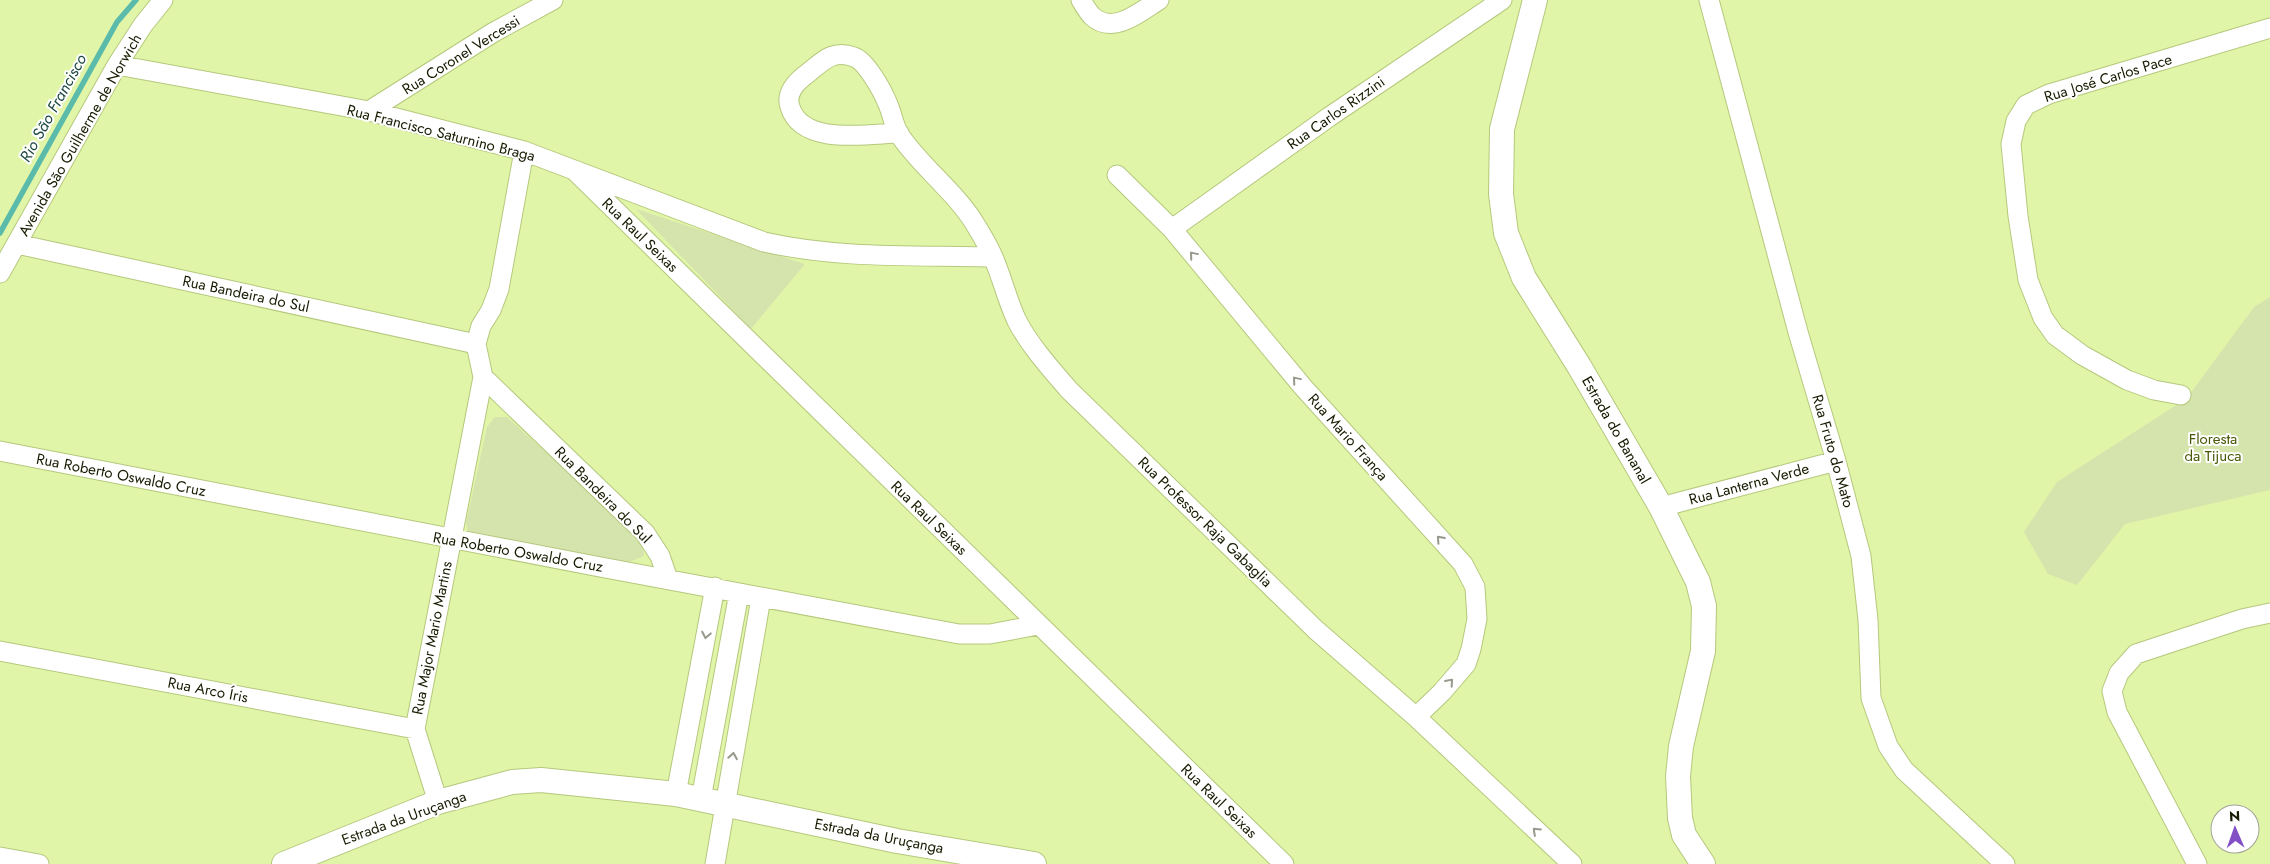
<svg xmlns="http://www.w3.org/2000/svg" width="2270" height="864" font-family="Jost,sans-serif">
<rect width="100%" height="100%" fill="#e1f5a8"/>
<path fill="#d5e4ad" d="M636 209 805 264 751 329Z
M2270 297V490L2125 524 2077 585 2048 574 2024 532 2057 482 2187 398 2254 307Z
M495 417H507L641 538 644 556 629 562 475 538 468 533 466 523 487 427Z"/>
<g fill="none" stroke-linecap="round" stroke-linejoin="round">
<path stroke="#5abbaa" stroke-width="5.5" d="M0 233 117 22 136 0"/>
<defs>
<path id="minor" d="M1081 0C1084 5 1088 12 1092 16 1113 36 1141 11 1159 0
M1709 0 1798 332 1836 461 1861 556 1868 620 1871 698 1888 746 1904 770 2005 864
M117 65 369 111 524 151 764 242C839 259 916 255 993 257
M369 111 494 32 553 0
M899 133C867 134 802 146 790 107 785 92 797 81 808 73 823 61 833 49 854 57 866 61 882 90 887 102 892 112 893 124 899 134 918 164 956 192 975 224 981 234 988 245 993 257 1002 277 1007 300 1017 321 1030 346 1051 369 1069 390L1316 630 1416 717 1572 864
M576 172 1284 864
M1117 175 1172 229 1303 387 1463 564 1475 587 1477 619 1471 649 1466 664 1442 692 1416 717
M1172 229 1329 117 1502 0
M17 244 476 344
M0 273 117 65 143 25 163 0
M483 377 645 533 660 556 668 579
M2181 395 2154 390 2127 380 2082 355 2055 335 2043 318 2028 280 2018 216 2011 144 2016 121 2026 105 2049 94 2270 28
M0 451C319 514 639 575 959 634H990L1038 625
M1661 507 1836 461
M0 651 415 729
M676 794 715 587
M701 799 739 593
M438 802 415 729 483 377 476 344 481 326 491 310 499 289 524 151
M0 857 39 864
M715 864 761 598
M2197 864 2117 712 2112 691 2119 673 2136 654 2242 619 2270 613"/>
<path id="tertiary" d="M1535 0 1502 129 1501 194 1506 233 1524 278 1579 366 1661 507 1698 582 1704 606 1703 651 1681 746 1678 776 1680 818 1684 835 1703 864
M284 864 438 802 512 782 541 780 676 794 897 841 1034 864"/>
</defs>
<use href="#minor" stroke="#b5c87d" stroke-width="21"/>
<use href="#tertiary" stroke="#b5c87d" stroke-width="26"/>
<use href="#minor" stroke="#fff" stroke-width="19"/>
<use href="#tertiary" stroke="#fff" stroke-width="24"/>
</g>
<defs><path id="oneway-chevron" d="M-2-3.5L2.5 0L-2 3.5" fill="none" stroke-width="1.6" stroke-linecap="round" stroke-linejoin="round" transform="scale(1.25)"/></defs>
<g stroke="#96998c">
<use href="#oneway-chevron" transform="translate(1193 255) rotate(-130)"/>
<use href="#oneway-chevron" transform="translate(1296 380) rotate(-130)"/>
<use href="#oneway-chevron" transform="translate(1440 539) rotate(-132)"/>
<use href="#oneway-chevron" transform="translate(706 635) rotate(101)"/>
<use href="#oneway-chevron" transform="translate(1450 682) rotate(-49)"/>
<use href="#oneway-chevron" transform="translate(733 756) rotate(-81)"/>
<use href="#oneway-chevron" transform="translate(1536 831) rotate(-137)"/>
</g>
<g text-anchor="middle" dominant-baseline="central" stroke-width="4" stroke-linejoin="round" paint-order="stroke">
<g font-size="15" fill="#161c00" stroke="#fff">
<text transform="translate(461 55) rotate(-32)">Rua Coronel Vercessi</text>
<text transform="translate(2108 78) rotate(-17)">Rua José Carlos Pace</text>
<text transform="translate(1336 113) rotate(-35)">Rua Carlos Rizzini</text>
<text transform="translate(441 133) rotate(14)">Rua Francisco Saturnino Braga</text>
<text transform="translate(80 135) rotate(-60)">Avenida São Guilherme de Norwich</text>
<text transform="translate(640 235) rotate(44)">Rua Raul Seixas</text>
<text transform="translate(246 294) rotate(12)">Rua Bandeira do Sul</text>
<text transform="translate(1616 430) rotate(60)">Estrada do Bananal</text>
<text transform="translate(1348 437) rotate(48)">Rua Mario França</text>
<text transform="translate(1833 451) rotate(74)">Rua Fruto do Mato</text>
<text transform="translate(121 475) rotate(11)">Rua Roberto Oswaldo Cruz</text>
<text transform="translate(1749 484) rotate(-15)">Rua Lanterna Verde</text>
<text transform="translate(603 495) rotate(45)">Rua Bandeira do Sul</text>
<text transform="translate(929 518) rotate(44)">Rua Raul Seixas</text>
<text transform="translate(1205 522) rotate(44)">Rua Professor Raja Gabaglia</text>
<text transform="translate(518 552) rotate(10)">Rua Roberto Oswaldo Cruz</text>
<text transform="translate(432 638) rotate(-79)">Rua Major Mario Martins</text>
<text transform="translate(208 690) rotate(11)">Rua Arco Íris</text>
<text transform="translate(1219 801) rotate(44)">Rua Raul Seixas</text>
<text transform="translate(404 818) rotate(-20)">Estrada da Uruçanga</text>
<text transform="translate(879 836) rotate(11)">Estrada da Uruçanga</text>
</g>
<g font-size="15" fill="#495805" stroke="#fff">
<text x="2213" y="439">Floresta<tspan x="2213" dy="17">da Tijuca</tspan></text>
</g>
<g font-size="16" font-style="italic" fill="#1b473f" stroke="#fff">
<text transform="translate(53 108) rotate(-61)">Rio São Francisco</text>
</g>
</g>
<g transform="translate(2235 829) rotate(358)"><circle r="24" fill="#ffffff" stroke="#a2a499"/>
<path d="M0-4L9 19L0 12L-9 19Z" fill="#834fc6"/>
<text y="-8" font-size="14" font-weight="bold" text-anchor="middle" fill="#161c00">N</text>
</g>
</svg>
